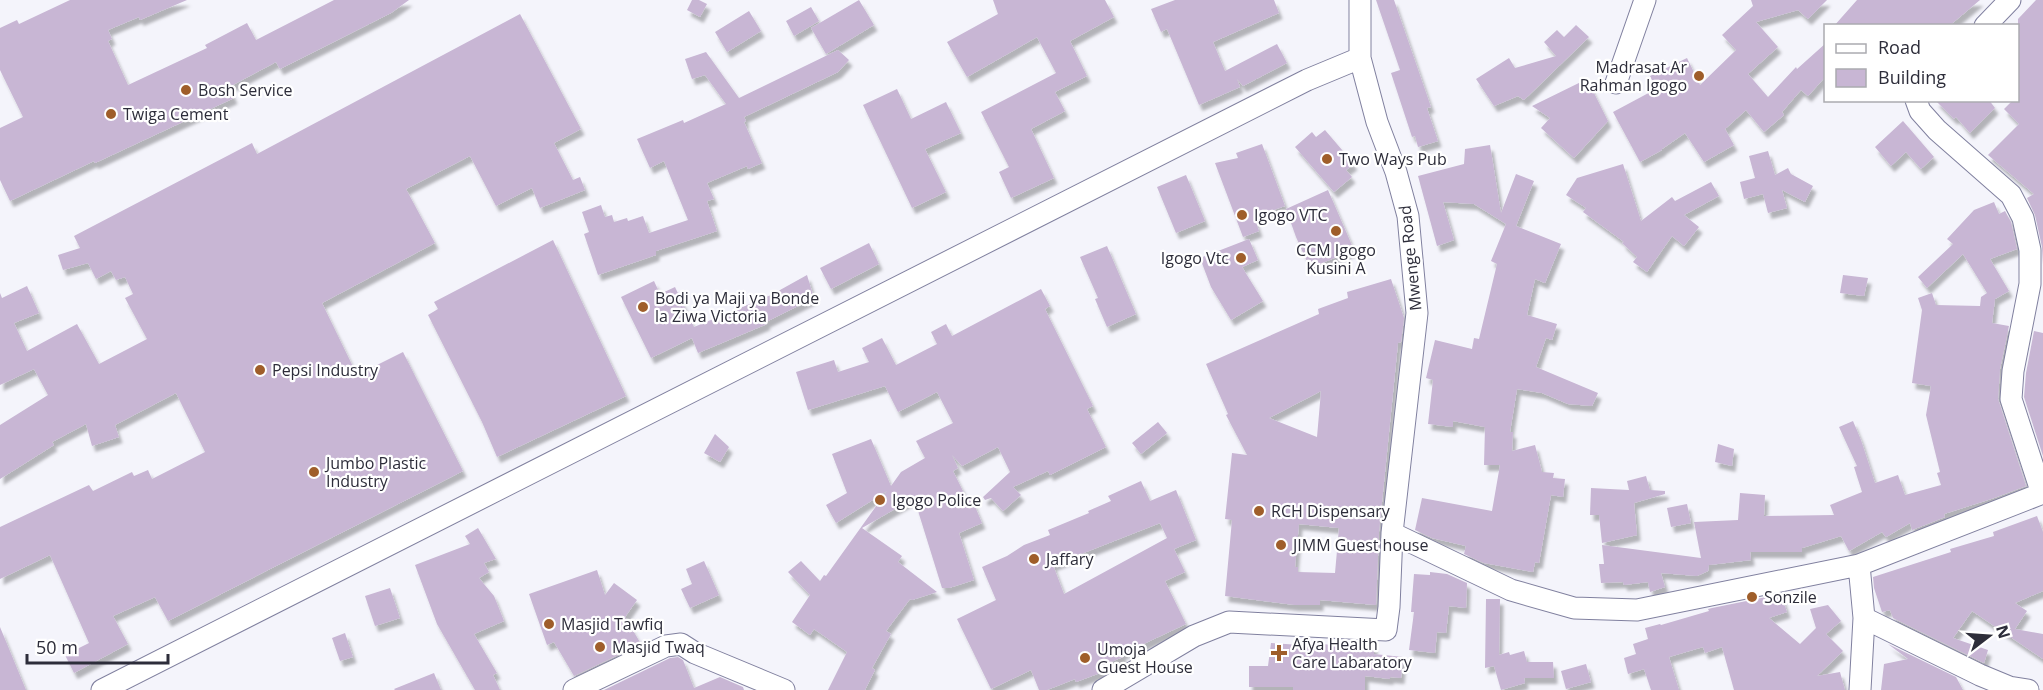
<svg xmlns="http://www.w3.org/2000/svg" width="2043" height="690" font-family="'Open Sans',sans-serif">
<defs>
<filter id="shadow"><feDropShadow dx="3.5" dy="6" stdDeviation="1.5" flood-color="#0004"/></filter>
</defs>
<rect width="100%" height="100%" fill="#f4f4fb"/>
<path fill="#c8b6d4" fill-rule="evenodd" filter="url(#shadow)" d="M70 0H187L140 20 139 17 108 30 112 39 108 41 128 85 207 48 205 45 247 23 256 40 334 0H409L391 13 280 69 276 62 229 87 234 98 95 163 94 161 10 201 0 180V128L23 117 0 70V28L17 20 19 24Z
M692 0H699L707 4 700 17 687 10Z
M859 0 874 25 826 54 811 28Z
M993 0H1105L1114 17 1070 41 1087 76 1055 92 1065 111 1031 129 1054 178 1011 198 999 172 1009 167 981 112 1056 73 1037 37 967 77 947 42 998 14Z
M1175 0H1274L1279 13 1213 42 1225 71 1277 44 1287 63 1243 86 1237 79 1240 87 1199 105 1167 29 1161 32 1151 9Z
M1376 0H1394L1431 107 1427 108 1438 141 1418 147 1415 136 1412 137 1391 73 1400 70Z
M1751 0H1827L1808 19 1798 10 1756 22 1778 47 1748 74 1768 97 1796 67 1797 69 1826 43V76L1808 96 1801 90 1782 112 1784 115 1764 132 1746 110 1725 129 1734 145 1704 162 1685 133 1662 149V150L1640 162 1613 112 1656 89 1650 76 1687 58 1700 85 1736 50 1722 35 1753 6Z
M1857 0H1980L1949 26H1834Z
M2036 0H2043V265L2042 247 2035 215 2027 198 2034 194 1988 155 2019 124 2004 109 2013 100H2018V19Z
M811 7 819 21 794 36 786 21Z
M749 11 761 31 727 52 715 32Z
M520 14 581 129 554 143 573 180 580 177 585 190 540 208 532 188 496 206 470 156 406 189 435 243 322 303 357 375 403 352 463 471 168 621 155 597 113 616 128 644 74 673 65 655 89 643 50 555 0 579V527L89 485 93 491 132 472 134 476 148 470 152 479 205 452 176 393 115 425 119 437 92 446 86 424 52 442 54 445 0 479V425L48 395 34 369 0 385V293L2 298 27 286 39 313 14 323 27 351 77 324 99 364 147 339 125 298 133 294 125 277 116 280 111 271 96 279 88 263 63 270 58 255 80 248 74 236 252 143 257 154Z
M1576 25 1589 37 1524 100 1518 96 1494 106 1476 79 1509 58 1515 68 1556 56 1544 42 1557 30 1564 37Z
M838 50 849 60 838 72 744 117 746 121 744 122 762 163 748 169 747 166 707 183 714 199 707 201 717 231 656 251V255L598 275 584 234 589 232 582 212 601 205 605 217 612 215 614 222 627 218 628 221 643 216 649 233 688 220 664 161 650 168 637 139 683 120 684 123 726 104 705 75 692 79 685 59 706 52 739 98Z
M1587 79 1608 121 1574 158 1541 128 1550 118 1532 106Z
M897 89 911 119 946 102 961 133 925 149 946 192 912 208 863 105Z
M1935 100H1989L1995 108 1970 133 1956 117 1954 119Z
M1903 121 1934 157 1921 169 1906 152 1891 166 1875 147Z
M1325 130 1354 164 1346 170 1352 177 1334 192 1295 147 1312 132 1316 137Z
M1262 144 1285 206 1254 217 1259 231 1243 237 1215 163 1238 158 1236 153Z
M1490 145 1501 213 1516 174 1534 181 1516 226 1561 244 1545 283 1535 279 1527 315 1557 324 1552 340 1546 338 1536 367 1598 393 1592 406 1568 404 1542 393 1517 389 1510 432H1513L1512 451 1535 445 1542 472 1554 473 1553 478 1565 479 1563 497 1551 495 1539 563 1535 562 1533 572 1484 563 1464 554 1466 546 1432 538 1415 530 1422 498 1492 511 1500 465H1484L1485 427 1453 421V427L1428 424 1433 380 1426 378 1435 340 1472 349 1474 338 1479 339 1497 264 1491 261 1506 224 1474 204 1443 202 1454 240 1437 246 1418 176 1464 164 1465 149Z
M1768 151 1775 175 1788 168 1791 174 1813 186 1805 202 1782 190 1787 208 1768 213 1763 194 1744 199 1740 182 1755 178 1749 156Z
M1623 164 1641 221 1672 197 1675 201 1711 182 1719 196 1684 215 1699 227 1684 246 1672 236 1647 272 1633 262 1637 257 1622 243 1624 242 1583 212 1586 208 1566 195 1577 178Z
M1186 175 1205 221 1176 233 1157 187Z
M1328 190 1354 250 1310 268 1296 237 1286 209Z
M1994 202 1999 214 2005 211 2011 222 2017 249 1990 259 2009 291 1995 299 1992 323 2009 326 2000 369 1998 399 2026 486 1994 498 1944 514 1945 517 1912 530 1910 523 1886 537 1882 532 1849 551 1841 536 1802 548V552H1750L1751 560 1709 565 1708 571 1697 576 1661 573 1665 587 1650 592 1648 582 1624 585 1623 582 1601 583 1599 564H1604L1602 545 1701 558 1694 522 1738 520 1740 493 1765 495 1764 516 1834 515 1830 505 1862 492 1854 467 1857 466 1839 427 1853 421 1861 440 1875 483 1898 475 1905 495 1941 485 1937 473 1940 472 1926 415 1931 386 1912 383 1922 310 1918 298 1932 293 1936 305 1980 306 1981 297 1987 293 1963 254 1927 288 1918 277 1953 244 1947 239 1974 210Z
M1249 239 1258 260 1242 267 1263 301 1231 320 1211 287 1200 258Z
M553 240 626 396 497 457 482 422 428 315 438 309 434 302Z
M869 243 879 264 831 289 820 268Z
M1107 246 1136 314 1107 327 1095 299 1098 298 1080 257Z
M807 275 814 298 766 322 767 324 698 353 692 338 651 358 621 297 654 281 660 294 675 287 694 327 771 295Z
M1843 275 1868 278 1864 296 1840 293Z
M1391 279 1404 318 1401 342 1398 343 1379 532 1376 605 1320 600V605H1295L1225 596 1232 520 1225 519 1232 453 1247 455 1226 415 1228 414 1206 364 1319 314 1318 309 1348 298 1347 292ZM1321 391 1317 437 1269 418ZM1299 524 1339 528 1335 573 1298 572V567H1295Z
M1041 289 1050 306 1045 309 1093 406 1087 409 1106 447 1050 475 1048 471 1013 487 1021 495 1003 511 991 498 985 500 983 497 1010 472 998 447 962 466 952 455 958 468 953 471 967 499 971 497 982 523 959 533 974 580 949 588H942L914 498 862 528 902 556 898 562 937 592 912 600 910 599 886 631 891 634 872 668 875 670 865 690H828L847 652 814 629 810 635 792 622 810 595 788 572 801 561 820 581 824 575 826 576 887 491 836 523 826 505 847 493 832 454 871 439 891 486 901 472 925 458 916 441 953 423 937 392 898 412 885 386 808 410 796 372 834 360 838 372 869 362 862 348 882 338 896 365 937 344 931 332 946 324 952 336Z
M2034 331 2043 333V456L2024 397 2026 373Z
M1158 422 1167 433 1141 454 1132 443Z
M715 434 729 447 720 462 704 453Z
M1718 444 1734 449 1732 466 1715 462Z
M1646 476 1650 490 1665 491V494L1634 503 1637 535 1602 543 1599 515H1590L1591 488 1629 490 1627 481Z
M1141 481 1150 501 1176 490 1196 540 1174 549 1185 572 1165 581 1186 624 1122 654 1123 657 1106 664 1108 670 1076 682 1075 679 1047 690H1039L1031 670 991 689 957 619 996 600 982 567 1007 556 1024 545 1050 535 1048 530 1089 513 1088 511 1111 501 1108 496ZM1160 523 1167 538 1064 594 1053 565Z
M1687 504 1691 523 1671 527 1667 508Z
M2037 516 2043 532V591L2015 603 2027 611 2015 629 2043 634V659L1972 611 1953 638 1988 650 1984 663 1893 618 1890 610 1882 612 1874 588 1873 577 1951 552 1950 549 1994 536 1993 532Z
M478 528 496 559 484 563 489 572 479 578 494 596 504 621 474 634 497 673 493 675 500 690H475L437 624 415 565 470 544 465 536Z
M704 561 719 595 690 608 681 589 692 584 686 569Z
M597 570 605 595 614 583 637 600 625 617 641 644 574 676 554 642 547 645 529 594Z
M1430 572 1447 574 1467 583 1466 608 1449 606 1446 633 1437 632 1435 653 1409 650 1414 612H1411L1414 574 1430 575Z
M390 588 400 618 375 626 365 596Z
M1781 594 1787 612 1769 618 1800 644 1816 628 1810 609 1828 605 1841 621 1826 634 1843 651 1817 676 1840 672 1845 690H1734L1722 647 1705 653 1703 647 1669 657 1679 690H1651L1644 669 1628 674 1624 658 1636 654 1633 644 1648 639 1645 628 1660 624 1661 625 1709 611 1708 609 1712 608Z
M1486 599H1500L1499 655 1509 652 1510 655 1524 651 1527 662H1553L1554 678H1524L1525 683 1501 690 1494 666 1485 668Z
M0 627 26 690H0Z
M345 633 353 657 340 661 332 638Z
M1300 641 1339 646V643L1374 645V654L1403 657 1401 678 1390 677V679L1365 676V690H1293V687H1249V666H1268L1271 643 1300 645Z
M1888 644 1956 677 1963 690H1881L1884 664 1908 659Z
M678 657 683 660 694 688 720 677 743 687 744 690H604L670 658Z
M1586 664 1591 682 1566 689 1561 671Z
M434 673 441 690H395L394 689Z"/>
<g fill="none" stroke-linecap="round" stroke-linejoin="round">
<defs>
<path id="street" d="M1985 26 2010 0
M1616 83 1645 0
M1916 100 1920 111 1937 130 2011 195 2023 218 2030 250V284L2013 371 2011 399 2042 494
M1392 533 1511 590 1574 608 1637 610 1859 565 2043 493
M1859 565 1864 618 1860 690
M1864 618 1980 675 2009 687 2028 690
M102 690 1307 80 1360 58
M574 690 666 646 681 644 695 653 784 690
M1103 690 1194 636 1229 622 1386 630 1389 607 1392 533 1417 313 1408 216 1396 172 1377 122 1360 58V0"/>
</defs>
<use href="#street" stroke="#80809f" stroke-width="23"/>
<use href="#street" stroke="#fff" stroke-width="21"/>
</g>
<g fill="#9f5e2a" stroke="#fff" stroke-width="2">
<circle cx="1699" cy="76" r="6"/>
<circle cx="186" cy="90" r="6"/>
<circle cx="111" cy="114" r="6"/>
<circle cx="1327" cy="159" r="6"/>
<circle cx="1242" cy="215" r="6"/>
<circle cx="1336" cy="231" r="6"/>
<circle cx="1241" cy="258" r="6"/>
<circle cx="643" cy="307" r="6"/>
<circle cx="260" cy="370" r="6"/>
<circle cx="314" cy="472" r="6"/>
<circle cx="880" cy="500" r="6"/>
<circle cx="1259" cy="511" r="6"/>
<circle cx="1281" cy="545" r="6"/>
<circle cx="1034" cy="559" r="6"/>
<circle cx="1752" cy="597" r="6"/>
<circle cx="549" cy="624" r="6"/>
<circle cx="600" cy="647" r="6"/>
<path d="M1276 644h6v6h6v6h-6v6h-6v-6h-6v-6h6z"/>
<circle cx="1085" cy="658" r="6"/>
</g>
<g text-anchor="middle" dominant-baseline="central" stroke-width="4.5" stroke-linejoin="round" paint-order="stroke">
<g font-size="16" fill="#2d2d3a" stroke="#fff" text-anchor="start">
<text x="1687" y="67" text-anchor="end">Madrasat Ar<tspan x="1687" dy="18">Rahman Igogo</tspan></text>
<text x="198" y="90">Bosh Service</text>
<text x="123" y="114">Twiga Cement</text>
<text x="1339" y="159">Two Ways Pub</text>
<text x="1254" y="215">Igogo VTC</text>
<text x="1336" y="250" text-anchor="middle">CCM Igogo<tspan x="1336" dy="18">Kusini A</tspan></text>
<text x="1229" y="258" text-anchor="end">Igogo Vtc</text>
<text x="655" y="298">Bodi ya Maji ya Bonde<tspan x="655" dy="18">la Ziwa Victoria</tspan></text>
<text x="272" y="370">Pepsi Industry</text>
<text x="326" y="463">Jumbo Plastic<tspan x="326" dy="18">Industry</tspan></text>
<text x="892" y="500">Igogo Police</text>
<text x="1271" y="511">RCH Dispensary</text>
<text x="1293" y="545">JIMM Guest house</text>
<text x="1046" y="559">Jaffary</text>
<text x="1764" y="597">Sonzile</text>
<text x="561" y="624">Masjid Tawfiq</text>
<text x="1292" y="644">Afya Health<tspan x="1292" dy="18">Care Labaratory</tspan></text>
<text x="612" y="647">Masjid Twaq</text>
<text x="1097" y="649">Umoja<tspan x="1097" dy="18">Guest House</tspan></text>
</g>
<g font-size="16" fill="#2d2d3a" stroke="#fff">
<text transform="translate(1410 258) rotate(-96)">Mwenge Road</text>
</g>
</g>
<rect x="1824" y="24" width="195" height="78" fill="#ffffff" stroke="#ababb0" stroke-width="1.5"/>
<rect x="1836" y="44" width="30" height="9" fill="#ffffff" stroke="#ababb0" stroke-width="1.5"/>
<text x="1878" y="54" font-size="18" fill="#2d2d3a">Road</text>
<rect x="1836" y="69" width="30" height="18" fill="#c8b6d4" stroke="#ababb0" stroke-width="1.5"/>
<text x="1878" y="84" font-size="18" fill="#2d2d3a">Building</text>
<g transform="translate(1989 636) rotate(73)" stroke="#ffffff" stroke-width="4.5" paint-order="stroke">
<path d="M0-4.5L10 22L0 15L-10 22Z" fill="#2d2d3a"/>
<text y="-9" font-size="16" font-weight="bold" text-anchor="middle" fill="#2d2d3a">N</text>
</g>
<path d="M27 654v9h141v-9" fill="none" stroke="#2d2d3a" stroke-width="3"/>
<text x="36" y="654" font-size="18" fill="#2d2d3a" stroke="#ffffff" stroke-width="4.5" paint-order="stroke">50 m</text>
</svg>
